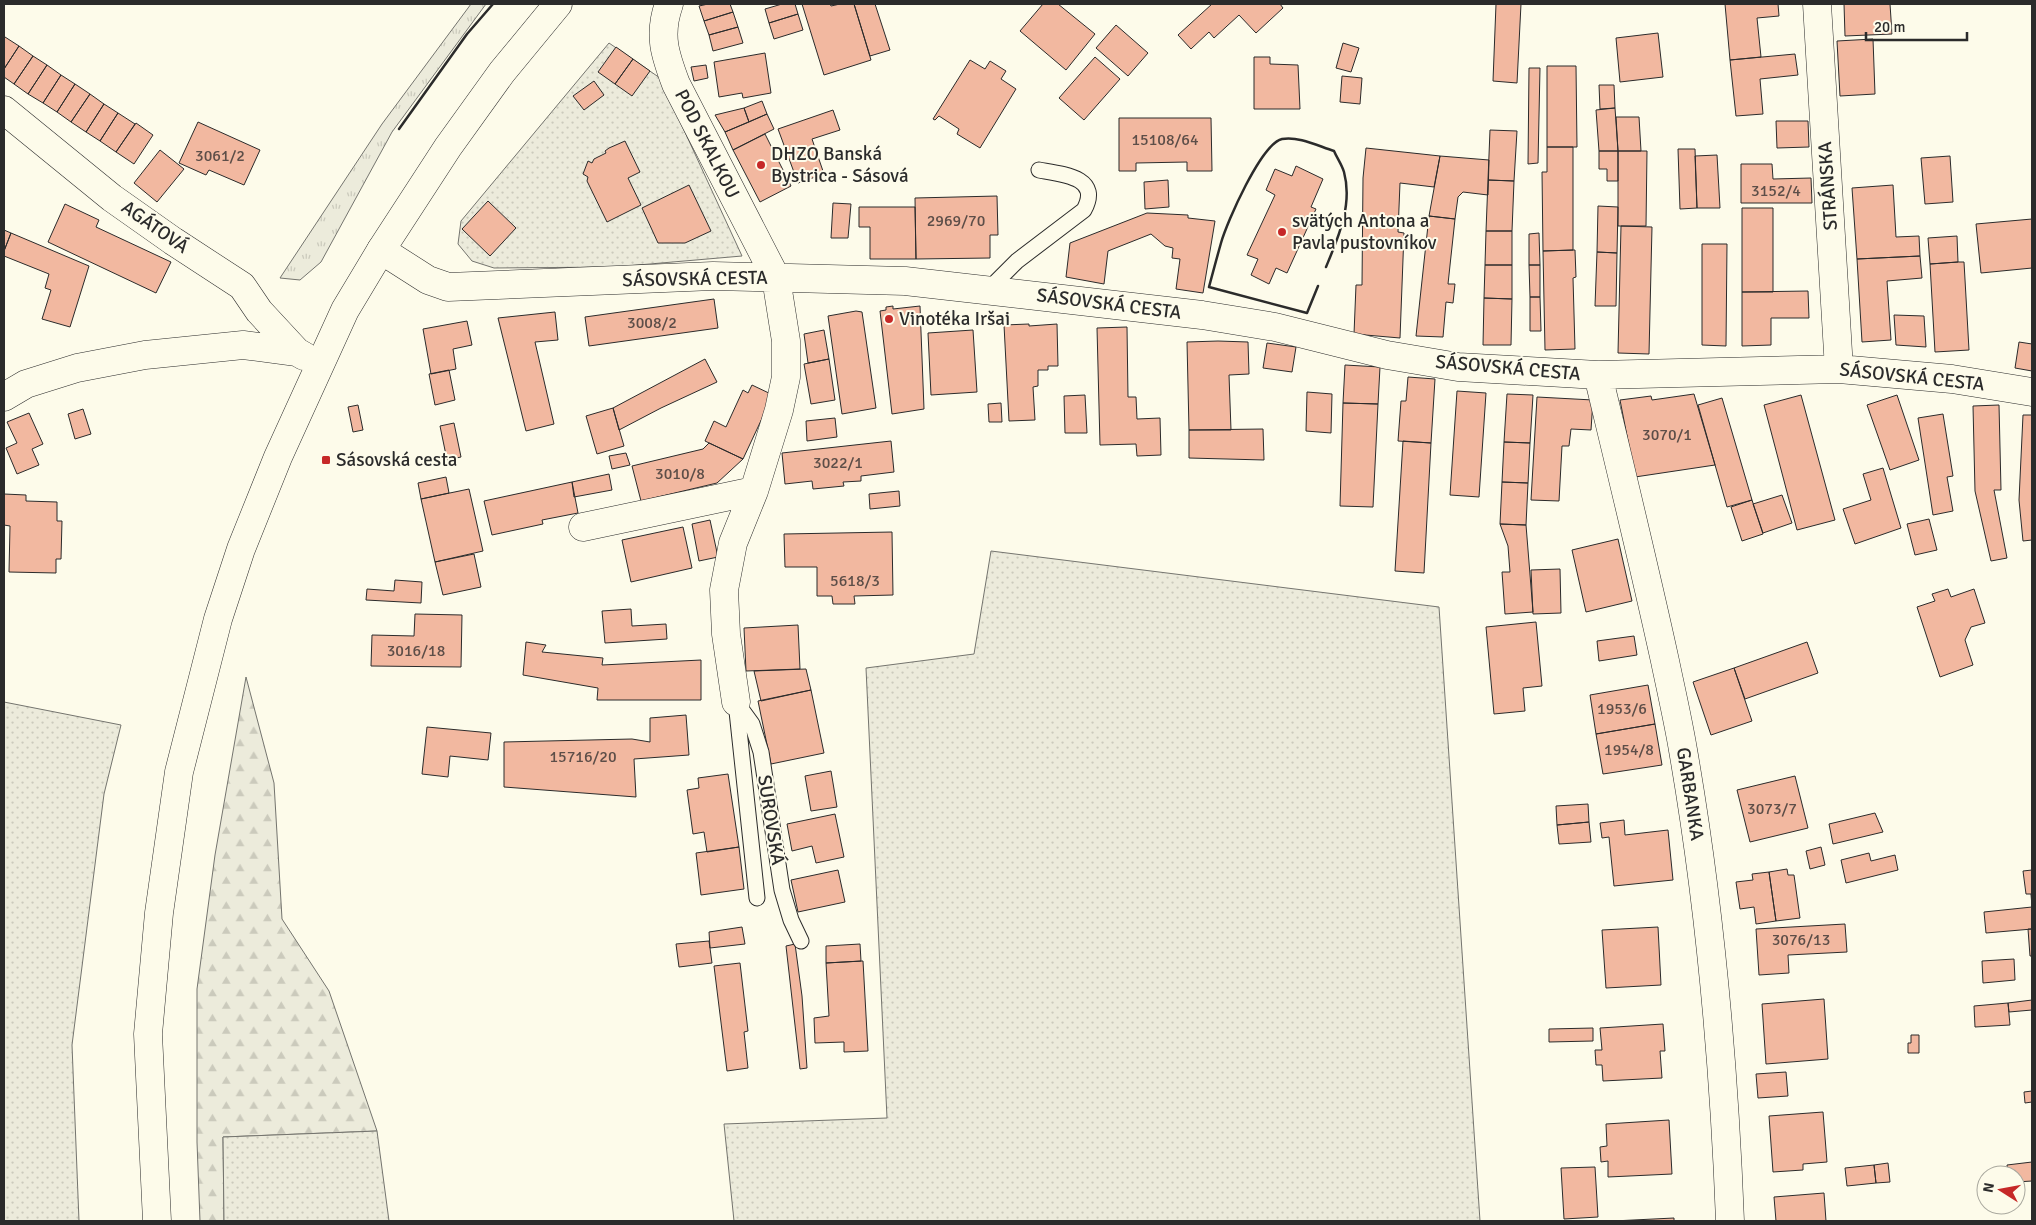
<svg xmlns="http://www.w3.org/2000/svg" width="2036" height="1225" font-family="Signika,sans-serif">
<defs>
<pattern id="grass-tufts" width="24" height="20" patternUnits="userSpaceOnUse" patternTransform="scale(1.25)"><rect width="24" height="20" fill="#ecebdb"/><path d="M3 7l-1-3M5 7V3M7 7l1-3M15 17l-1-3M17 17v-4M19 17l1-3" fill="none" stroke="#cbcabc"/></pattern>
<pattern id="forest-firs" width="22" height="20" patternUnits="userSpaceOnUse" patternTransform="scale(1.25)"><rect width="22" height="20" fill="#ecebdb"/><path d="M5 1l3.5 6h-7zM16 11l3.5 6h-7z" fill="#cbcabc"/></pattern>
<pattern id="park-dots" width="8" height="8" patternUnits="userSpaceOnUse" patternTransform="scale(1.25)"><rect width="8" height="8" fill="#ecebdb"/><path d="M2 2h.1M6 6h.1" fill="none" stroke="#cbcabc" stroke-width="1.8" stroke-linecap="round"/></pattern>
</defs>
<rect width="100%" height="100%" fill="#fdfbea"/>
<path fill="url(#grass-tufts)" stroke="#74746e" d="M471 4H486L392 132 321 262 300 280 280 278 382 124Z"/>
<path fill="url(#forest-firs)" stroke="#74746e" d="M246 677 274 783 282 919 329 991 377 1131 223 1137 224 1221H200L197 1142V989L215 855Z"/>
<path fill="url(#park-dots)" stroke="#74746e" d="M609 43 660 78 742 256 615 267 494 268 472 261 458 244 461 221Z
M991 551 1439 607 1480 1221H734L724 1124 887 1118 866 668 974 654Z
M4 702 121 725 104 794 72 1045 79 1221H4Z
M377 1131 389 1221H224L223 1137Z"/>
<path fill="#f2b8a0" stroke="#2b2b2b" d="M708 4H730L733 12 704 21 699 6Z
M782 4H795L798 14 769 23 765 9Z
M802 4H830L831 6 840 4H854L871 60 824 75Z
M854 4H875L890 50 870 56Z
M1043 4H1058L1095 34 1066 70 1020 31Z
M1212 4H1280L1283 8 1256 33 1239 15 1214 38 1209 32 1191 49 1178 35Z
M1496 4H1521L1517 83 1493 81Z
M1725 4H1778L1779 16 1757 18 1761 57 1730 60Z
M1844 4H1890L1892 34 1845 36Z
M733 12 738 27 709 35 704 21Z
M798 14 803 30 774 39 769 23Z
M1116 25 1148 53 1128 76 1096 48Z
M738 27 743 43 713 51 709 35Z
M1658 33 1663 77 1620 82 1616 38Z
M5 37 19 46 4 69V38Z
M1873 39 1875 94 1840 96 1837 41Z
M1343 43 1359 48 1351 72 1336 68Z
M19 46 33 56 14 84 4 77V69Z
M616 47 633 59 615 84 598 72Z
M765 53 771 93 743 98 742 93 719 97 714 62Z
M1795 54 1798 75 1760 79 1763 114 1736 116 1730 60Z
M33 56 47 65 28 94 14 84Z
M1095 57 1120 79 1084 120 1059 98Z
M1254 57H1270V64L1298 65 1300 109H1254Z
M633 59 650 71 632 96 615 84Z
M970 60 985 69 990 61 1006 71 1001 79 1016 89 980 148 957 134 959 129 939 116 935 120 933 119Z
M47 65 61 75 43 103 28 94Z
M706 65 708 78 694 81 691 67Z
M1547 66H1576L1577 147H1547Z
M1529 68H1540L1538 163 1528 164Z
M61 75 75 84 57 112 43 103Z
M1342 76 1362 78 1360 104 1340 102Z
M594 81 604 95 584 110 573 96Z
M75 84 90 94 71 122 57 112Z
M1599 85H1614L1615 108 1600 109Z
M90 94 104 104 86 132 71 122Z
M762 101 767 114 749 122 744 108Z
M104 104 118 113 100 141 86 132Z
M744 108 749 122 725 132 715 115Z
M1615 108 1618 151H1599L1596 110Z
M833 110 840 130 812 139 824 174 798 183 778 129Z
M118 113 135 124 116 152 100 141Z
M767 114 774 129 733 150 725 132Z
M1616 117H1639L1641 151H1618Z
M1119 118H1211L1212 171H1187V162L1136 163V171H1119Z
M1776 121H1808L1809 147 1777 148Z
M198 122 260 150 244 185 209 170 206 175 179 163Z
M136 123 153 135 134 164 116 152Z
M1490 130 1517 131 1514 181 1488 180Z
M765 134 791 186 760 202 733 150Z
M625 141 640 172 628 178 641 205 607 222 587 181 588 177 583 174 588 161 592 163 594 159 606 153 605 151 609 148Z
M1547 147H1573V250L1543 251 1542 172H1547Z
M1366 148 1440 156 1434 187 1400 183 1398 232 1404 233 1400 338 1354 334 1356 285H1362L1363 178Z
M1678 149H1695L1697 208 1680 209Z
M160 150 184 169 157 202 134 183Z
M1599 151H1618V181H1607V169H1599Z
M1618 151H1647L1646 226H1618Z
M1717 155 1720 208H1697L1695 156Z
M1440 156 1489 160 1488 195 1463 192 1458 197 1455 219 1429 216Z
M1950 156 1953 202 1925 204 1921 158Z
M1741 164H1772L1773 179 1811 178 1812 203H1741Z
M1296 166 1323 179 1311 207 1316 209 1287 273 1276 268 1269 284 1251 275 1258 259 1247 255 1275 195 1266 190 1275 169 1292 176Z
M1168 180 1169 207 1145 209 1144 182Z
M1488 180 1514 181 1512 231H1486Z
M689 185 711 231 685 243H658L642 208Z
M1893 185 1896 237 1919 236 1920 256 1857 259 1852 188Z
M997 196 998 235H990V258L916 259 915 198Z
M488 201 516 228 490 256 462 229Z
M833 203 851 204 848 238H831Z
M65 204 99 220 96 227 171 262 156 293 48 242Z
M1598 206 1618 207 1617 253 1597 252Z
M859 207H915L916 259H870V227H859Z
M1742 208H1773V292H1742Z
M1147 213 1188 215V218L1215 221 1203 293 1176 289 1180 259 1172 258 1173 248 1165 246 1151 234 1108 251 1104 284 1066 277 1070 243Z
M1429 216 1455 219 1448 284H1455L1453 303 1446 302 1443 337 1416 336Z
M2032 219V268L1981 273 1976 224Z
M1621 226 1652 227 1649 354 1618 353Z
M4 230 11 233 4 251Z
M1486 231H1512V265H1485Z
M11 233 89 266 70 327 42 319 51 290 45 288 49 274 4 256V251Z
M1539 233 1540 265H1529V234Z
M1957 236 1958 262 1930 264 1928 238Z
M1702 244H1727L1726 346 1702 345Z
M1575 250 1576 277 1573 278 1575 349 1545 350 1543 251Z
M1597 252 1617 253 1616 306H1595Z
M1920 256 1922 278 1887 281 1891 340 1862 342 1857 259Z
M1958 262H1964L1969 350 1935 352 1930 264Z
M1485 265H1512V299L1484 298Z
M1529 265H1540V297H1530Z
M1808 291 1809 318H1771V345L1742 346V292Z
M1530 297H1540L1541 331H1530Z
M1484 298 1512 299 1511 345H1483Z
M714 299 718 328 589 346 585 317Z
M893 306V309L920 306 924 409 892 414 880 311 886 310V307Z
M856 311 862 312 876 408 842 414 828 316Z
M555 312 558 340 535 342 554 424 526 431 498 318Z
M1894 315 1924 316 1926 347 1896 345Z
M467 321 472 345 453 349 456 369 431 374 423 329Z
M1029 324V326L1057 324 1058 366H1048V370H1038V386L1033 387 1035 420 1009 421 1004 325Z
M1127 327 1128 397H1136L1137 419 1160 418 1161 455 1137 456 1136 444 1100 445 1097 328Z
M824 330 829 359 808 363 804 334Z
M973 330 977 392 931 395 928 333Z
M1218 341 1248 342 1249 374 1229 375 1231 430H1189L1187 342Z
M2019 342 2032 344V371L2015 368Z
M1267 343 1296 347 1292 372 1263 368Z
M705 359 717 382 661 408 619 430 613 408Z
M829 359 835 400 811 404 804 364Z
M1345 365 1380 367 1378 404 1343 403Z
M449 370 455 400 435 405 429 374Z
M1408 377 1435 379 1431 443 1398 441 1401 401H1406Z
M752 385 773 395 743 459 705 441 714 421 726 427 743 390 748 393Z
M1457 391 1486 393 1479 497 1450 495Z
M1307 392 1332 394 1331 433 1306 431Z
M1507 394 1533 395 1530 443 1504 442Z
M1694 394 1715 465 1635 477 1620 400 1651 396 1652 400Z
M1085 395 1087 433H1065L1064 396Z
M1801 395 1835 520 1797 530 1764 405Z
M1897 395 1919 460 1890 470 1867 405Z
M1537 397 1593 400 1591 430 1571 429 1569 446H1562L1559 501 1531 500Z
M1722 398 1752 500 1727 507 1698 405Z
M1001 403 1002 422H989L988 404Z
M1343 403 1378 404 1373 507 1340 506Z
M358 405 363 430 353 432 348 407Z
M1999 405 2001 490H1994L2007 558 1991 561 1975 491 1973 406Z
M613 408 624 446 597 454 586 416Z
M83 409 91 434 75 439 68 414Z
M29 413 43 444 32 449 39 465 17 474 6 448 17 443 7 422Z
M1943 414 1953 476 1947 477 1953 511 1933 515 1918 418Z
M2023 415H2032V540L2023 541 2019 500Z
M835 418 837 437 807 441 806 421Z
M454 423 461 457 447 460 440 426Z
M1263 429 1264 460 1189 458V430Z
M891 441 894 472 861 476V481L843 482 844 486 813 489 812 481 785 484 782 453Z
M1403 441 1431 443 1424 573 1395 571Z
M1504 442 1530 443 1528 483 1502 482Z
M709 443 743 459 717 483 641 501 632 466 703 449Z
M626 453 630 465 612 469 609 456Z
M1883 468 1901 528 1855 544 1843 509 1871 500 1863 474Z
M609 474 612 490 574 497 572 482Z
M446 477 449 493 421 499 418 483Z
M572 482 578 513 542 520 543 524 492 535 484 501Z
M1502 482 1528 483 1526 525 1500 524Z
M469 489 483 551 435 562 421 499Z
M899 491 900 506 870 509 869 494Z
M4 494 26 495V501L57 502V521H62L61 559H56V573L9 572 10 526 4 525Z
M1782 495 1792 523 1763 533 1753 504Z
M1752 500 1763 534 1742 541 1731 507Z
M1929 519 1937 550 1915 555 1907 524Z
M710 520 718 557 699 561 692 524Z
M1500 524 1526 525 1533 612 1505 614 1502 572H1510L1508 546Z
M683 527 692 568 631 582 622 540Z
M892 532 893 595 854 596 855 604H833L832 596H817V567H785L784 534Z
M1618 539 1632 601 1586 612 1572 550Z
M474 554 481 587 443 595 435 562Z
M1560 569 1561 613 1533 614 1531 570Z
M395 580 422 582 421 603 366 600 367 589 394 591Z
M1948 589 1951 597 1974 589 1985 623 1971 627 1965 640 1973 665 1940 677 1917 607 1935 601 1932 594Z
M631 609 632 626 666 624 667 639 605 643 602 611Z
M415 614 462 615 461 667 371 666 372 635 414 636Z
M1536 622 1542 686 1523 688 1525 711 1494 714 1486 627Z
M798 625 800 669 746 671 744 628Z
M1634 636 1637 655 1599 661 1597 641Z
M526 642 546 645 542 652 603 658 602 665 701 660V700H597L598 688 523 675Z
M1807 642 1818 673 1745 699 1734 668Z
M1734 668 1752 721 1711 735 1693 682Z
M806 669 811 690 761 701 754 671Z
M1648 685 1655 724 1596 734 1590 695Z
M811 690 824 753 771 764 758 701Z
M686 715 689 755 634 759 636 797 504 787V742L632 739 650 742V718Z
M1655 724 1662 765 1603 774 1596 734Z
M427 727 491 733 488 760 450 756 448 777 422 774Z
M831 771 837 807 811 811 805 776Z
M728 774 739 847 707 852 704 832 693 834 687 790 699 788 698 778Z
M1795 776 1808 828 1750 842 1737 790Z
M1588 804 1589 822 1557 825 1556 806Z
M1875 813 1883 832 1833 844 1829 824Z
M835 814 844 857 816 863 812 846 792 851 787 824Z
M1624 820 1625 835 1668 830 1673 880 1614 886 1609 837 1602 838 1600 823Z
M1589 822 1591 842 1559 844 1557 825Z
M739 847 744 889 701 895 696 853Z
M1821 847 1825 865 1810 869 1806 851Z
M1869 853 1871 861 1895 855 1898 870 1846 883 1841 860Z
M1787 869 1788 875H1794L1800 918 1776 921 1769 872Z
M838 870 845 902 798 912 791 880Z
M2032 870V907L2031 894H2026L2023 871Z
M1769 872 1776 921 1756 924 1754 907 1740 909 1736 882 1753 880 1752 874Z
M2032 907V929L1986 933 1984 912Z
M1845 924 1847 952 1788 955 1789 973 1759 975 1756 929Z
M742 927 745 944 710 948 709 932Z
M1658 927 1661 985 1606 988 1602 930Z
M2028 929H2032V956H2030Z
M709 941 712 963 679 967 676 944Z
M795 944 802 996 807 1068 800 1069 786 946Z
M860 944 861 961 826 963V946Z
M2014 959 2015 980 1983 983 1982 961Z
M863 961 868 1051 844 1052V1042L815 1043 814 1018 829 1016 826 963Z
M740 963 748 1031 744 1032 748 1068 727 1071 714 966Z
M1824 999 1828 1059 1766 1064 1762 1004Z
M2032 1000V1010L2009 1012 2008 1003Z
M2008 1003 2010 1025 1975 1027 1974 1006Z
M1663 1024 1665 1051H1660L1662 1078 1603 1081 1602 1065H1596L1595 1050H1602L1600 1028Z
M1593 1028V1041L1549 1042V1029Z
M1911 1035H1919V1053H1908V1043H1911Z
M1786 1072 1788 1096 1758 1098 1756 1074Z
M2032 1091V1102L2025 1103 2024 1092Z
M1823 1112 1827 1162 1803 1164V1170L1773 1172 1769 1116Z
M1669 1120 1672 1174 1608 1177V1161L1601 1162 1600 1147 1607 1146 1606 1124Z
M2032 1162V1181L2016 1182V1175H2008L2007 1165Z
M1888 1163 1890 1182 1876 1183 1874 1165Z
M1874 1165 1876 1183 1847 1186 1845 1168Z
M1595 1167 1598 1217 1564 1219 1561 1168Z
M1824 1193 1826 1221H1776L1774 1197Z
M1674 1218V1221H1613Z"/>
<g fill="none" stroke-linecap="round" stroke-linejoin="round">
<defs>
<path id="lane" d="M988 290 1017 261 1084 210C1102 177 1062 174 1039 170
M736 702 752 724 761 752 782 890 791 920 801 941
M736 702 757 898"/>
<path id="street" d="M669 4C658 35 665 55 676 84L776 278 786 341V377L779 410 754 491 733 543 724 590 726 634 736 702
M1817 4 1839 369
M4 110 112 198 173 241 242 286 259 311 297 352
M381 250 428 280 448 287 713 276 905 281 1202 315 1275 327 1387 355 1458 367 1598 375 1839 369 1952 379 2032 392
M1598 375C1621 471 1644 565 1665 661 1671 690 1678 720 1683 750 1710 905 1724 1064 1730 1221
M4 397 26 384 77 368 145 355 243 345 297 352 304 356
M583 527 754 491"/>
<path id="secondary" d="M157 1221 148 1034 159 913 179 772 218 619 241 549 278 457 345 310 381 250 448 147 502 72 558 4"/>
</defs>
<use href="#lane" stroke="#2b2b2b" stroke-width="17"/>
<use href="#street" stroke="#2b2b2b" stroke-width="29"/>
<use href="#secondary" stroke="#2b2b2b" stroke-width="29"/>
<use href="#lane" stroke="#fdfbea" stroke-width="15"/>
<use href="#street" stroke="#fdfbea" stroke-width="28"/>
<use href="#secondary" stroke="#fdfbea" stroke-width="28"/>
<path stroke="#2b2b2b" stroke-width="2.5" d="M399 129 467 34 493 4
M1318 286 1307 313 1209 287C1213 272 1217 257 1221 243 1227 222 1261 144 1282 139 1299 136 1318 146 1334 151 1337 158 1342 165 1344 172 1353 205 1338 238 1326 267"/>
</g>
<g fill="#c62828" stroke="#fdfbea" stroke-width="2">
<circle cx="761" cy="165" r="5"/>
<circle cx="1282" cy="232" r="5"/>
<circle cx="889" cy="319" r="5"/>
<rect x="321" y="455" width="10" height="10" rx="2.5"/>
</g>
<g text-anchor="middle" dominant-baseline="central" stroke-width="4" stroke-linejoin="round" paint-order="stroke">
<g font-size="16" fill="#5d4e48">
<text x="1165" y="140">15108/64</text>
<text x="220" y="156">3061/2</text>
<text x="1776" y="191">3152/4</text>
<text x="956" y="221">2969/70</text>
<text x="652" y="323">3008/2</text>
<text x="1667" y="435">3070/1</text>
<text x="838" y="463">3022/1</text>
<text x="680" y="474">3010/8</text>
<text x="855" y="581">5618/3</text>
<text x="416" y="651">3016/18</text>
<text x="1622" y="709">1953/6</text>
<text x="1629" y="750">1954/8</text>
<text x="583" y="757">15716/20</text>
<text x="1772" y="809">3073/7</text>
<text x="1801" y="940">3076/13</text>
</g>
<g font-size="19" fill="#2b2b2b" stroke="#fdfbea">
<text transform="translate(707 144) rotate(63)">POD SKALKOU</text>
<text transform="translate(1828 186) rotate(-94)">STRÁNSKA</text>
<text transform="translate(155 227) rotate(35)">AGÁTOVÁ</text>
<text transform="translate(695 279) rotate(-1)">SÁSOVSKÁ CESTA</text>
<text transform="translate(1109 304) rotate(7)">SÁSOVSKÁ CESTA</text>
<text transform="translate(1508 368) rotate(5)">SÁSOVSKÁ CESTA</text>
<text transform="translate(1912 377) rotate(6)">SÁSOVSKÁ CESTA</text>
<text transform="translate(1690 794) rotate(81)">GARBANKA</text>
<text transform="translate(771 820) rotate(81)">SUROVSKÁ</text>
</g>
<g font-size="19" fill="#2b2b2b" stroke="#fdfbea" text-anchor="start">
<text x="771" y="154">DHZO Banská<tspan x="771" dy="22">Bystrica - Sásová</tspan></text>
<text x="1292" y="221">svätých Antona a<tspan x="1292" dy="22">Pavla pustovníkov</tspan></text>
<text x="899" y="319">Vinotéka Iršai</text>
<text x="336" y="460">Sásovská cesta</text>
</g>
</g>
<rect width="2036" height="1225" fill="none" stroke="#2b2b2b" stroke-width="10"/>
<g transform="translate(2001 1190) rotate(281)"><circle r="24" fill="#fdfbea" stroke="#a9a89e"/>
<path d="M0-4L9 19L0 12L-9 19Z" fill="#c62828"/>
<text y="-8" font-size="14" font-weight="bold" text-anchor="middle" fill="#2b2b2b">N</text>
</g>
<path d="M1866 32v8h101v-8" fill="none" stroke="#2b2b2b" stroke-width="2.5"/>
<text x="1874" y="32" font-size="15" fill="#2b2b2b" stroke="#fdfbea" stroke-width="4" paint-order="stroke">20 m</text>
</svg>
